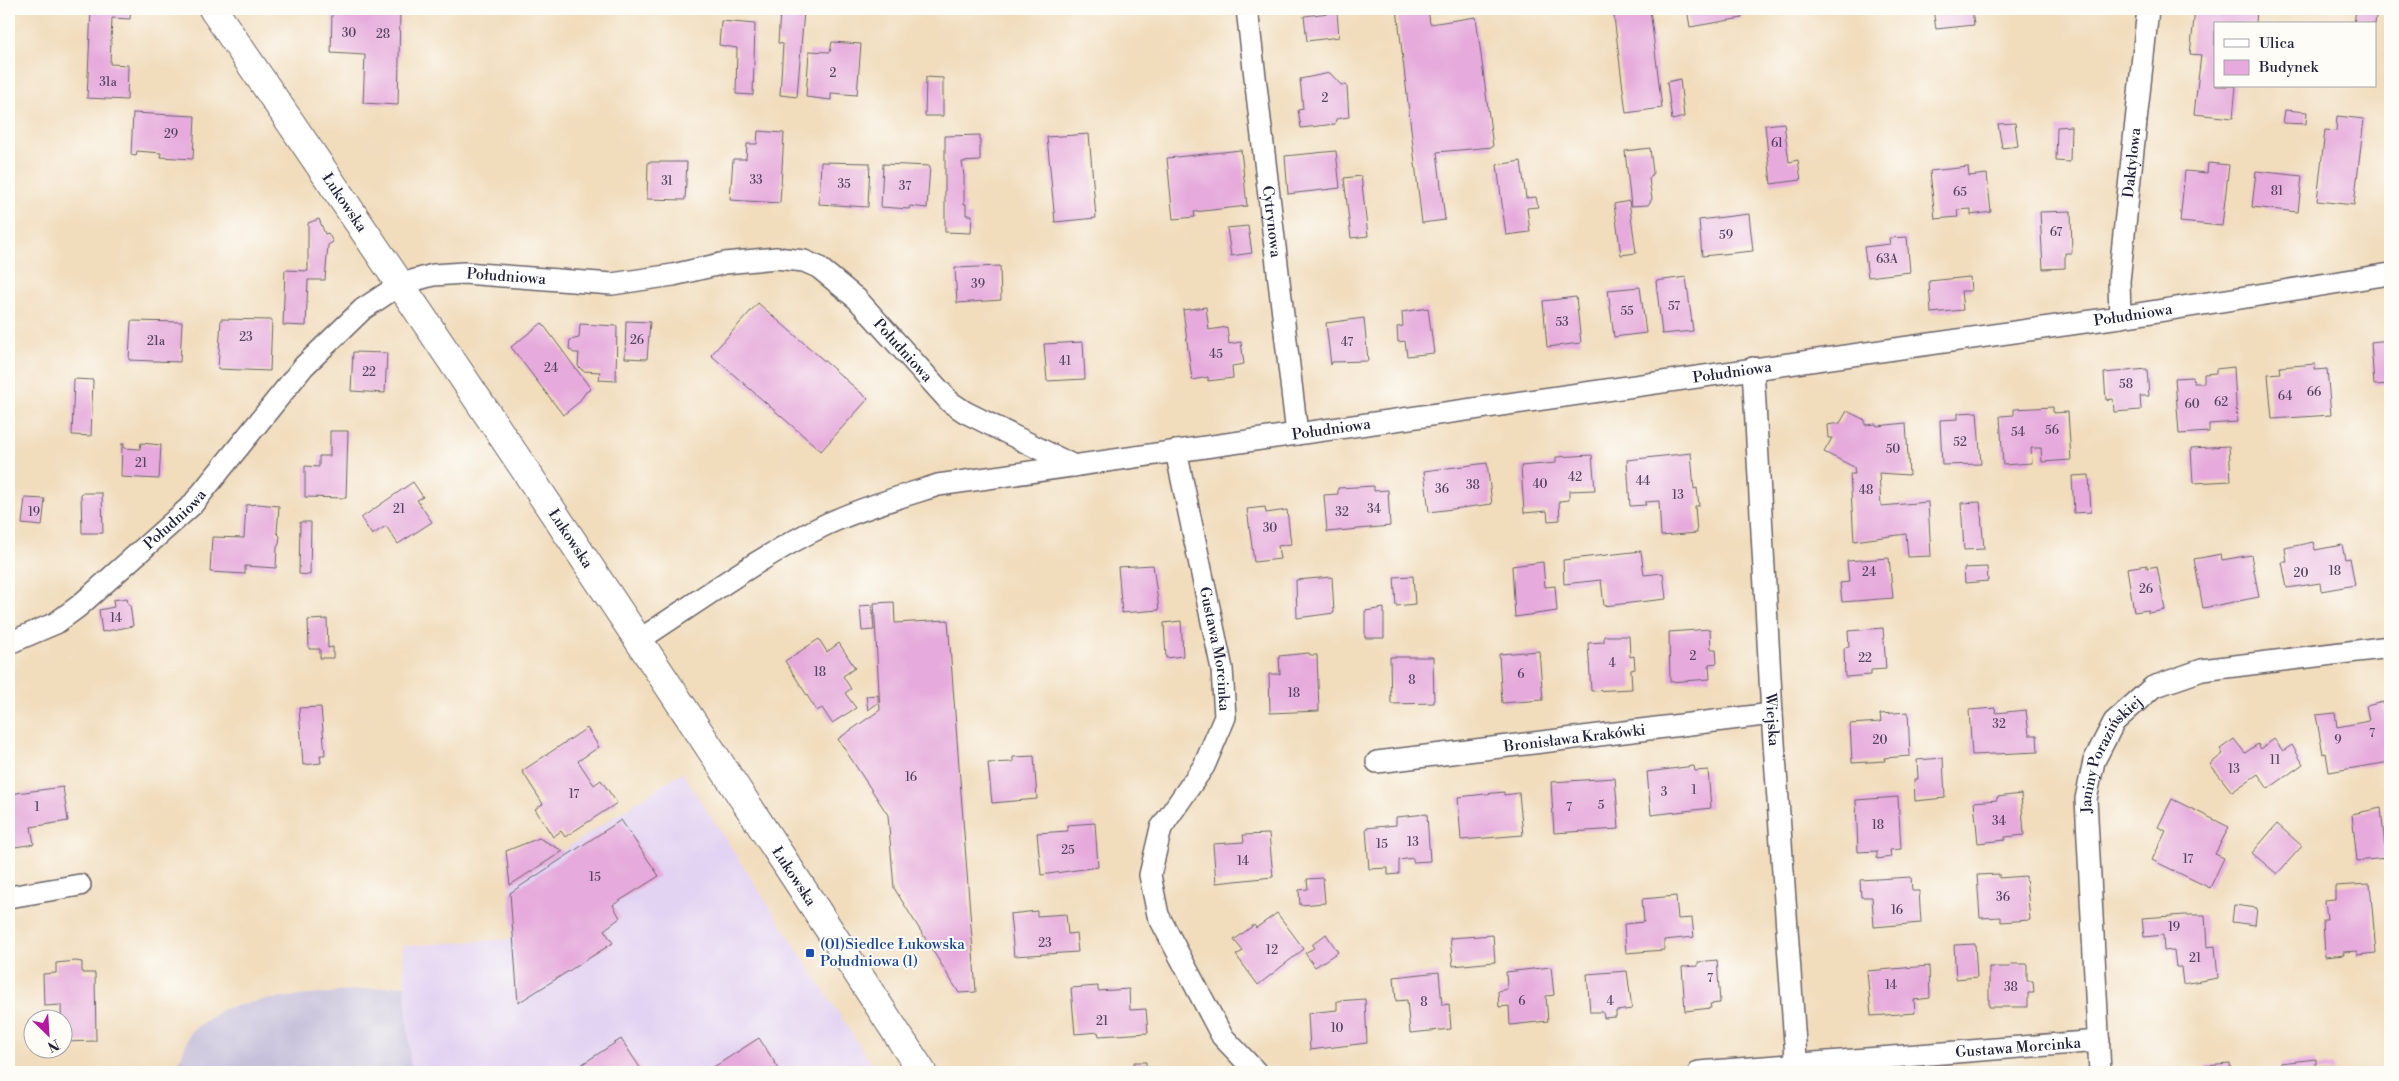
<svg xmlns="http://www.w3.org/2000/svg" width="2399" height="1081" font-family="'Libre Bodoni',serif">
<rect width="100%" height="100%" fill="#fdfcf7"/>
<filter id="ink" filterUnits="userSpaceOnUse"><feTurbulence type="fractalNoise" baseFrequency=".02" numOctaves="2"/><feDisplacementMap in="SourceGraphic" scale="10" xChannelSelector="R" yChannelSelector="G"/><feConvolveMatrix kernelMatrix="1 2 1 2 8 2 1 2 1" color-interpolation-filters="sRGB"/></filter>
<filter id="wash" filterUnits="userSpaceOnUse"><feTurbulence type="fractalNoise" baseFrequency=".0096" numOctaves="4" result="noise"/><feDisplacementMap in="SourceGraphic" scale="20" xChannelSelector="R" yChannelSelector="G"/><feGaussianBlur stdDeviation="1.12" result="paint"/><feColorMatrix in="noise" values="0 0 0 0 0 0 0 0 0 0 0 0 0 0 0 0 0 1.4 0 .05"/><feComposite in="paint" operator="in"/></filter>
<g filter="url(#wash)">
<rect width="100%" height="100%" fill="#f1dcbc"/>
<path fill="#e3d3f2" d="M682 772 877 1072H411L402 946 512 939 509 886Z"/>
<path fill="#c6c0da" d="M405 985 411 1072H175L191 1031 223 1009 262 1000Z"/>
<g id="blocks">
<path fill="#e6abdc" d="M91 9H131L130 19 112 18 110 64 128 65 127 100 87 98Z
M367 9H392V13H400L398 105 363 103 365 55 331 53 332 12 366 13Z
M1397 9H1428L1430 24 1476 17 1493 147 1437 152 1445 220 1422 223Z
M1613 9H1650L1662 108 1626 113Z
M1687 9H1740L1742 18 1690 27Z
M1933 9H1972L1974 25 1936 29Z
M2226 9H2257L2256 24H2215V86H2236L2233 118 2194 114 2201 55 2190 54 2195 10 2225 14Z
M2356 9H2377L2375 24H2354Z
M780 11H804L797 97 780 95 783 44 778 43Z
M1337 12 1339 37 1307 41 1304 16Z
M721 21 755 24 753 95 736 94 737 48 719 45Z
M832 42 861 44 857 95 831 93V100L806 97 809 51 830 52Z
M1330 73 1341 85 1346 84 1347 87 1349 117 1336 119 1335 124 1301 128 1298 110 1303 109 1300 79Z
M926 77 943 78V116H925Z
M1680 79 1684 117 1672 120 1667 82Z
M2285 110 2307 112 2306 124 2283 123Z
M133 113 195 116 193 159 160 157 161 153 137 151 136 156 131 155Z
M2337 116 2364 119 2354 205 2317 201 2325 130 2336 131Z
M1784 123 1789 162 1798 160 1801 180 1771 184 1765 125Z
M2015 123 2018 146 2002 148 1998 124Z
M2071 126 2070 162 2056 161 2057 127Z
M758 131 784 133 780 203 730 200 733 159H746L747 144H757Z
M1089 134 1096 218 1055 222 1047 137Z
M980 135V161L962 162 964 176V204H966V215H972L971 233 945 232V136Z
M1650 148 1653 173 1649 179 1652 199 1648 205 1631 206 1625 151Z
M1241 150 1247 206 1194 212 1195 217 1173 219 1167 158Z
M1336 151 1340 188 1288 194 1285 156Z
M1521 161 1526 198 1536 197 1538 207 1527 208 1530 232 1506 235 1497 165Z
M648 162H687L685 200 647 199Z
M821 162 870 163 868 207 819 204Z
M2208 163 2229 165 2222 226 2180 222 2185 171 2207 173Z
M883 164 930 166 927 208 910 206 909 209 881 207Z
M1968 167 1969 176 1987 174 1991 212 1971 215V209L1957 210 1958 217 1935 219 1930 171Z
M2256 171 2302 176 2298 212 2252 207Z
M1361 176 1368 236 1351 238 1344 178Z
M1629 201 1636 253 1621 255 1614 204Z
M2071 211 2072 253H2065V268L2043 269 2040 212Z
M1749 214 1753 251 1702 256 1699 220Z
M319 219 325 234 328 233 333 242 328 245 325 280H308L306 326 283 325 285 270 308 271V223Z
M1248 226 1252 253 1231 256 1227 228Z
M1907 237 1910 272 1868 277 1864 247 1890 244 1889 238Z
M1000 266 1001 300 957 303 955 268Z
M1686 277 1693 331 1662 334 1656 281Z
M1970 277 1971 291H1961L1963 310 1931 313 1929 281Z
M1640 287 1646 333 1614 337 1608 290Z
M1576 297 1581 343 1547 347 1543 301Z
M758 303 868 399 821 451 711 355Z
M1206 307 1209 330 1227 327 1229 344 1241 342 1244 364 1232 366 1233 378 1208 381V377L1192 380 1183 310Z
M1428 308 1434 353 1407 356 1405 341 1398 342 1397 327 1403 326 1402 312Z
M1364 318 1368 361 1332 362 1331 365 1326 323Z
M221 319 272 320 270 371 218 369Z
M131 321 182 322 180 362 129 360Z
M626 321 650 322 647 359 625 358Z
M542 323 591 389 586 392 578 403 563 415 511 347Z
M580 324 617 326 616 381 599 380 600 372 583 371 578 366 579 353H574L569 349 570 340 579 338Z
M2390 340V384L2374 385 2371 342Z
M1083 342 1085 379 1047 381 1044 344Z
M353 352 387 353 385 393 351 391Z
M2315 364V370L2327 369 2331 415 2272 419 2268 374 2281 373 2280 367Z
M2234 367 2237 422 2209 424V432L2179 434 2175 378 2193 377 2194 383H2204V374L2216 373V369Z
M2147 369 2149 396H2140L2141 410 2114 412 2113 399 2106 400 2104 373Z
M74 379 93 380 91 436 72 435Z
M2053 407V413L2068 412 2071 460 2042 462 2041 448H2031L2032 463 2003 465 2000 416 2014 415V409Z
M1847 411 1865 420V425L1876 424 1877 426 1906 423 1909 475 1879 473 1881 506 1928 502 1931 556 1908 557 1906 534 1854 541 1850 474H1855L1854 467 1824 452 1832 438H1828L1827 425 1840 423Z
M1977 412 1981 464 1942 465 1940 420 1958 419V413Z
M330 431H348L346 498 305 497V466L319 467V456H330Z
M122 443H124V448L140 449 141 443 161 445 159 479 121 477Z
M2229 446 2231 481 2193 483 2191 448Z
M1691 453 1694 489 1697 488 1699 506H1695L1697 533 1661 536 1659 501 1645 502 1646 505 1630 506 1627 460Z
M1592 455 1595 490 1569 491V500L1559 501 1560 520 1548 521 1547 511 1524 513 1521 466 1556 463V457Z
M1487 463 1492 504 1429 512 1424 471Z
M2089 475 2091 512 2074 513 2072 476Z
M413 482 423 497 417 500 432 522 398 544 386 526 372 535 361 518Z
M1374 486V491L1388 490 1390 526 1327 532 1324 495 1338 494V488Z
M81 493H102L103 533H82Z
M25 498 45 499 42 526 22 524Z
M1980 502 1984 549 1964 550 1961 503Z
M258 504 279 506 277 533 280 536 279 544 277 547 276 568 245 566V574L210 572 212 537 244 538 246 505Z
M1265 507 1266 513 1287 510 1291 544 1278 546 1280 559 1254 562 1247 509Z
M300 522H311L310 575 299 574Z
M2313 542 2315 550 2342 545 2345 559 2350 558 2355 585 2321 591 2320 583 2287 588 2282 562H2287L2285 548Z
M1641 551 1644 575 1663 573 1666 599 1604 606 1601 580 1564 584 1563 560Z
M2221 554 2222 560 2251 555 2259 597 2203 608 2194 559Z
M1889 558 1893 598 1842 602 1840 583 1849 582 1847 561Z
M1543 562 1545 587 1555 586 1557 611 1515 617 1512 566Z
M1153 565 1159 610 1122 613 1118 567Z
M2147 565V568L2157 566 2165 610 2148 613V610L2134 612 2127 568Z
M1987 567 1988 581 1965 583 1964 568Z
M1413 576 1415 604 1396 606 1394 577Z
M1332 577 1334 613 1297 618 1296 580Z
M127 598 128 605H130L133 626 102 632 99 610 114 607 113 600Z
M894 602 895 623 948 620 976 992 959 993 894 888 888 815 838 739 880 710 874 603Z
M872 605 874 630 862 631 860 606Z
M1384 608V638H1365V611Z
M327 619 328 648 333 647V658H320V649H309L308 620Z
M1181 621 1183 656 1166 658 1164 623Z
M1883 628 1886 669 1871 670V675L1845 677 1844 648 1849 647 1848 631Z
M1710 629 1711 649H1716L1717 663 1709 664 1710 679 1670 682 1669 632Z
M1604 636H1629L1630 657 1634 656 1635 669 1631 670 1632 689 1591 691 1588 643 1604 642Z
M819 639 827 652 839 643 855 668 843 676 851 689 845 693 856 708 832 723 822 708 817 711 785 661Z
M1539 651 1543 700 1502 703 1499 654Z
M1309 653 1310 655H1317L1319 711 1270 713 1269 674H1280L1279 656Z
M1390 657H1433L1434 703 1391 704Z
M878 695V703L868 710 866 696Z
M2383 702 2390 742H2388L2390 762 2329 772 2326 753 2323 754 2316 715 2335 713 2337 727 2369 721 2366 706Z
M321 707 325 755H320L321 763 303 765 299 708Z
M1995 708 1996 713 2026 710 2029 735H2037L2038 752 1972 755 1969 710Z
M1908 712 1910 756 1884 758 1885 761 1852 763 1850 724 1881 722 1880 714Z
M587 728 599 747 578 761 594 785 601 780 617 803 565 837 561 831 553 837 535 809 543 804 522 771Z
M2234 739 2245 753 2258 744 2261 749 2274 739 2283 751 2292 745 2303 764 2268 789 2258 774 2232 792 2210 764 2223 754 2220 749Z
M1034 756 1037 799 992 803 988 763 1013 762V757Z
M1943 758 1945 798 1915 801 1914 779H1918L1917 760Z
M1694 766 1695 771 1708 770 1711 808 1651 815 1647 772Z
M1615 778 1619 829 1554 833 1551 782Z
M63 787 68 821 31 827 34 844 9 848V794Z
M1504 792V795L1519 793 1523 835 1461 840 1458 797Z
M2021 794 2024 835 2005 837V840L1978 843 1974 802 1997 800V797Z
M1898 797 1901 849 1890 850 1891 857 1877 859V851L1858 852 1856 800Z
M2172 799 2229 827 2215 854 2224 858 2210 888 2152 860 2166 831 2158 827Z
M2381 808 2386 858 2357 861 2352 814Z
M1427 814 1430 861 1413 862V858L1399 860V874L1388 875V868L1369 869 1366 828 1396 825V817Z
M621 820 659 876 613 905 620 918 604 930 613 943 518 1003 510 893Z
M1095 823 1098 867 1041 875 1037 833 1068 831 1067 825Z
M2277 824 2302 846 2277 874 2252 853Z
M1269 834 1273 877 1216 883 1213 844 1244 842 1243 835Z
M539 838 563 851 510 885 506 851Z
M1999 874V878L2026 876 2030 920 2001 922V917L1980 918 1977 875Z
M1911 877 1912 891H1919L1921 923 1874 927 1872 897H1861L1860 880Z
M1323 878 1325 903 1300 905 1299 890 1308 889 1307 879Z
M2370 884 2376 953 2357 955V951L2343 952 2344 955 2325 957 2323 920H2327L2325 900 2335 899V886Z
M1676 896 1678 919 1692 918 1694 937 1664 940V950L1626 953 1624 924 1644 922 1642 899Z
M2234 905 2257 908 2255 925 2232 922Z
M1037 911V916L1066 914 1068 934 1076 933 1078 952 1014 956 1010 914Z
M1277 913 1304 949 1258 985 1236 955 1243 951 1234 940 1254 925 1256 928Z
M2185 915H2205L2207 947 2215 946 2218 978 2183 984 2181 967H2176L2174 950 2164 951 2163 935 2144 937 2142 918Z
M1326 934 1338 952 1315 967 1305 953 1314 948 1312 945Z
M1493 935 1495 962 1453 966 1450 938Z
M1975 944 1977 977 1956 979 1954 945Z
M1717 960 1720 1003 1710 1004 1711 1008 1685 1011 1682 967 1698 966V962Z
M76 961 82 962V973H95L96 1041 62 1042 61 1005 44 1006 43 974 56 973V963Z
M2011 964H2027V981H2033L2034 993H2028V1007H1989V967H2010Z
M1929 966 1930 998 1914 1000 1915 1013 1871 1016 1867 971Z
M1551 967 1554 995 1546 996 1548 1021 1510 1025 1509 1006 1499 1007 1498 991 1507 989 1506 972Z
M1627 971 1632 1009 1616 1011V1017L1604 1018 1603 1012H1590L1587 974Z
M1439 972 1442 1005 1449 1004 1451 1029 1410 1033 1407 1000 1396 1001 1394 977Z
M1098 986V991L1129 989 1130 1010 1146 1009 1148 1033 1099 1036 1098 1032 1075 1034 1071 988Z
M1365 999 1367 1043 1310 1050 1308 1013 1337 1010V1001Z
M759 1038 781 1072H706Z
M621 1039 643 1072H570Z
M2316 1059V1067L2333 1065 2334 1072H2281L2280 1063Z
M1134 1062H1146V1072H1134Z
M2230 1064 2231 1072H2206L2205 1066Z"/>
</g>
</g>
<g filter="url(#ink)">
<use href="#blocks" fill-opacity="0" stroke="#6a6368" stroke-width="1"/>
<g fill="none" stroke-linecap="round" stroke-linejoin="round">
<defs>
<g id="minor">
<path id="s1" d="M1247 9 1297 434"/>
<path id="s2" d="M2120 317 2119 281 2148 9"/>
<path id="s3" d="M1753 368 1772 714 1797 1072"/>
<path id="s4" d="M1176 451 1222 669 1225 717 1204 766 1161 828 1150 875 1158 915 1222 1036 1256 1072"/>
<path id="s5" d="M639 640C701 600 760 556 827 524 862 508 900 497 938 485L2120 317 2390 274"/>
<path id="s6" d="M9 643 56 623 79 606 192 505 304 366 363 309 401 284 433 275 464 273 612 284 673 275 725 263 776 258 804 261 818 267 857 299 950 402 965 412 1074 466"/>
<path id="s7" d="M1377 762 1772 714"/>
<path d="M9 897 80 885"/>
<path id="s8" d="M1699 1072 2099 1041"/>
<path id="s9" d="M2100 1072 2086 799 2094 761 2114 722 2153 687 2202 670 2390 647"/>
</g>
<g id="secondary">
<path id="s10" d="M213 9C454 361 690 715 922 1072"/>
</g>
</defs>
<use href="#minor" stroke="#6a6368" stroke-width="24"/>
<use href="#secondary" stroke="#6a6368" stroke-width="30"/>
<use href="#minor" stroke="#fff" stroke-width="21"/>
<use href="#secondary" stroke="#fff" stroke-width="28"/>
</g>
</g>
<rect fill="#1a4fb4" stroke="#fdfcf7" stroke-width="2" x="805" y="948" width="10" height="10" rx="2.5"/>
<g text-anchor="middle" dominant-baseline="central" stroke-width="4" stroke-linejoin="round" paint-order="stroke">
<g font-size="12" fill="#534463">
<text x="349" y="33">30</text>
<text x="383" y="34">28</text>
<text x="833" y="73">2</text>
<text x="108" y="82">31a</text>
<text x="1325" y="98">2</text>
<text x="171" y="134">29</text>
<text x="1777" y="143">61</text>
<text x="756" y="180">33</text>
<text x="667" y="181">31</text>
<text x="844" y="184">35</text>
<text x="905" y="186">37</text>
<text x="2277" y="191">81</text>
<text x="1960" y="192">65</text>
<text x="2056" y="232">67</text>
<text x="1726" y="235">59</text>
<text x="1887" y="259">63A</text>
<text x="978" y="284">39</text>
<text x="1674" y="306">57</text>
<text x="1627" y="311">55</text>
<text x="1562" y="322">53</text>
<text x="246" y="337">23</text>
<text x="637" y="340">26</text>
<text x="156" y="341">21a</text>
<text x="1347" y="342">47</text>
<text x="1216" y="354">45</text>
<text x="1065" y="361">41</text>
<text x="551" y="368">24</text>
<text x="369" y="372">22</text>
<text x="2126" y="384">58</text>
<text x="2314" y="392">66</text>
<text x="2285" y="396">64</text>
<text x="2221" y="402">62</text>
<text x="2192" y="404">60</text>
<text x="2052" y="430">56</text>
<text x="2018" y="432">54</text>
<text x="1960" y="442">52</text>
<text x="1893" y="449">50</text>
<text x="141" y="463">21</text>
<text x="1575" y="477">42</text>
<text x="1643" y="481">44</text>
<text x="1540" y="484">40</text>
<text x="1473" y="485">38</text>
<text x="1442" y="489">36</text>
<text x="1866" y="490">48</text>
<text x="1678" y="495">13</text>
<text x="399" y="509">21</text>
<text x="1374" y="509">34</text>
<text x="34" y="512">19</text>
<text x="1342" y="512">32</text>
<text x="1270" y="528">30</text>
<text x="2335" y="571">18</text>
<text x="1869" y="572">24</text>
<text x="2301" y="573">20</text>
<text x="2146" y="589">26</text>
<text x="116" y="618">14</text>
<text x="1693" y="656">2</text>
<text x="1865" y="658">22</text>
<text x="1612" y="663">4</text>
<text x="820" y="672">18</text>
<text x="1521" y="674">6</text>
<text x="1412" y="680">8</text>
<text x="1294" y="693">18</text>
<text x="1999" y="724">32</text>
<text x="2372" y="733">7</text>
<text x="1880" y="740">20</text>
<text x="2338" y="740">9</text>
<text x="2275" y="760">11</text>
<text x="2234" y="769">13</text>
<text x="911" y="777">16</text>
<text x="1694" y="790">1</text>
<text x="1664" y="792">3</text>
<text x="574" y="794">17</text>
<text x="1601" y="805">5</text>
<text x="37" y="807">1</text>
<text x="1569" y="807">7</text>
<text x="1999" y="821">34</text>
<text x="1878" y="825">18</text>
<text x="1413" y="842">13</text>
<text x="1382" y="844">15</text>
<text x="1068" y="850">25</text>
<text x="2188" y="859">17</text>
<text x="1243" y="861">14</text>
<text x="595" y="877">15</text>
<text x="2003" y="897">36</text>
<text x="1897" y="910">16</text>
<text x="2174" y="927">19</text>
<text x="1045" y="943">23</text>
<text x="1272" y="950">12</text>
<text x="2195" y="958">21</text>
<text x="1710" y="978">7</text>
<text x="1891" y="985">14</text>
<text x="2011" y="987">38</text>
<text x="1522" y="1001">6</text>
<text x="1610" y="1001">4</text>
<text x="1424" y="1002">8</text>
<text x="1102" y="1021">21</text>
<text x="1337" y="1028">10</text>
</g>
<g font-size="15" fill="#22223b" stroke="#fdfcf7">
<text stroke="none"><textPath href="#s2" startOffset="155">Daktylowa</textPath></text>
<text stroke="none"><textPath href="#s10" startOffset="234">Łukowska</textPath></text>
<text stroke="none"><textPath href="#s1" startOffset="214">Cytrynowa</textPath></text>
<text stroke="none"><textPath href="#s6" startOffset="644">Południowa</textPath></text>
<text stroke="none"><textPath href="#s5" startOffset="1546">Południowa</textPath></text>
<text stroke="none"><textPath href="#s6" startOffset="1079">Południowa</textPath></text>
<text stroke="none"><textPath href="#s5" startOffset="1141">Południowa</textPath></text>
<text stroke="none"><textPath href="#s5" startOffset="736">Południowa</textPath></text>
<text stroke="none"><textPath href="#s6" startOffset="209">Południowa</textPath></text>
<text stroke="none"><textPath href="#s10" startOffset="639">Łukowska</textPath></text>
<text stroke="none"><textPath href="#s4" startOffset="202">Gustawa Morcinka</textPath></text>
<text stroke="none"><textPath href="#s3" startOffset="352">Wiejska</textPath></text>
<text stroke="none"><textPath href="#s7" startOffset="199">Bronisława Krakówki</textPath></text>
<text stroke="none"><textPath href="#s9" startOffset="325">Janiny Porazińskiej</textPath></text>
<text stroke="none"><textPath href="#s10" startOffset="1044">Łukowska</textPath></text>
<text stroke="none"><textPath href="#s8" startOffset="320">Gustawa Morcinka</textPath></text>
</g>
<g font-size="15" fill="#164399" stroke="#fdfcf7" text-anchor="start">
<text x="820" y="944">(01)Siedlce Łukowska<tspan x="820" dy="17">Południowa (1)</tspan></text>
</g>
</g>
<rect width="2399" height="1081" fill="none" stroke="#fdfcf7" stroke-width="30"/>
<rect x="2214" y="22" width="162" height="65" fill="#fdfcf7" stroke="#a5a5ac"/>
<rect x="2224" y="39" width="25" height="8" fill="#ffffff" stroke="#a5a5ac"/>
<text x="2259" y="48" font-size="15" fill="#22223b">Ulica</text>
<rect x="2224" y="60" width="25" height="15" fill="#e6abdc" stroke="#a5a5ac"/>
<text x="2259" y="72" font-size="15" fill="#22223b">Budynek</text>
<g transform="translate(48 1034) rotate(155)"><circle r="24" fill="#fdfcf7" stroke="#a5a5ac"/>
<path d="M0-4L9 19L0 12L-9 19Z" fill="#b5179e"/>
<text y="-8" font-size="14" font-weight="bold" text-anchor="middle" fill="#22223b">N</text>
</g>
</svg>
